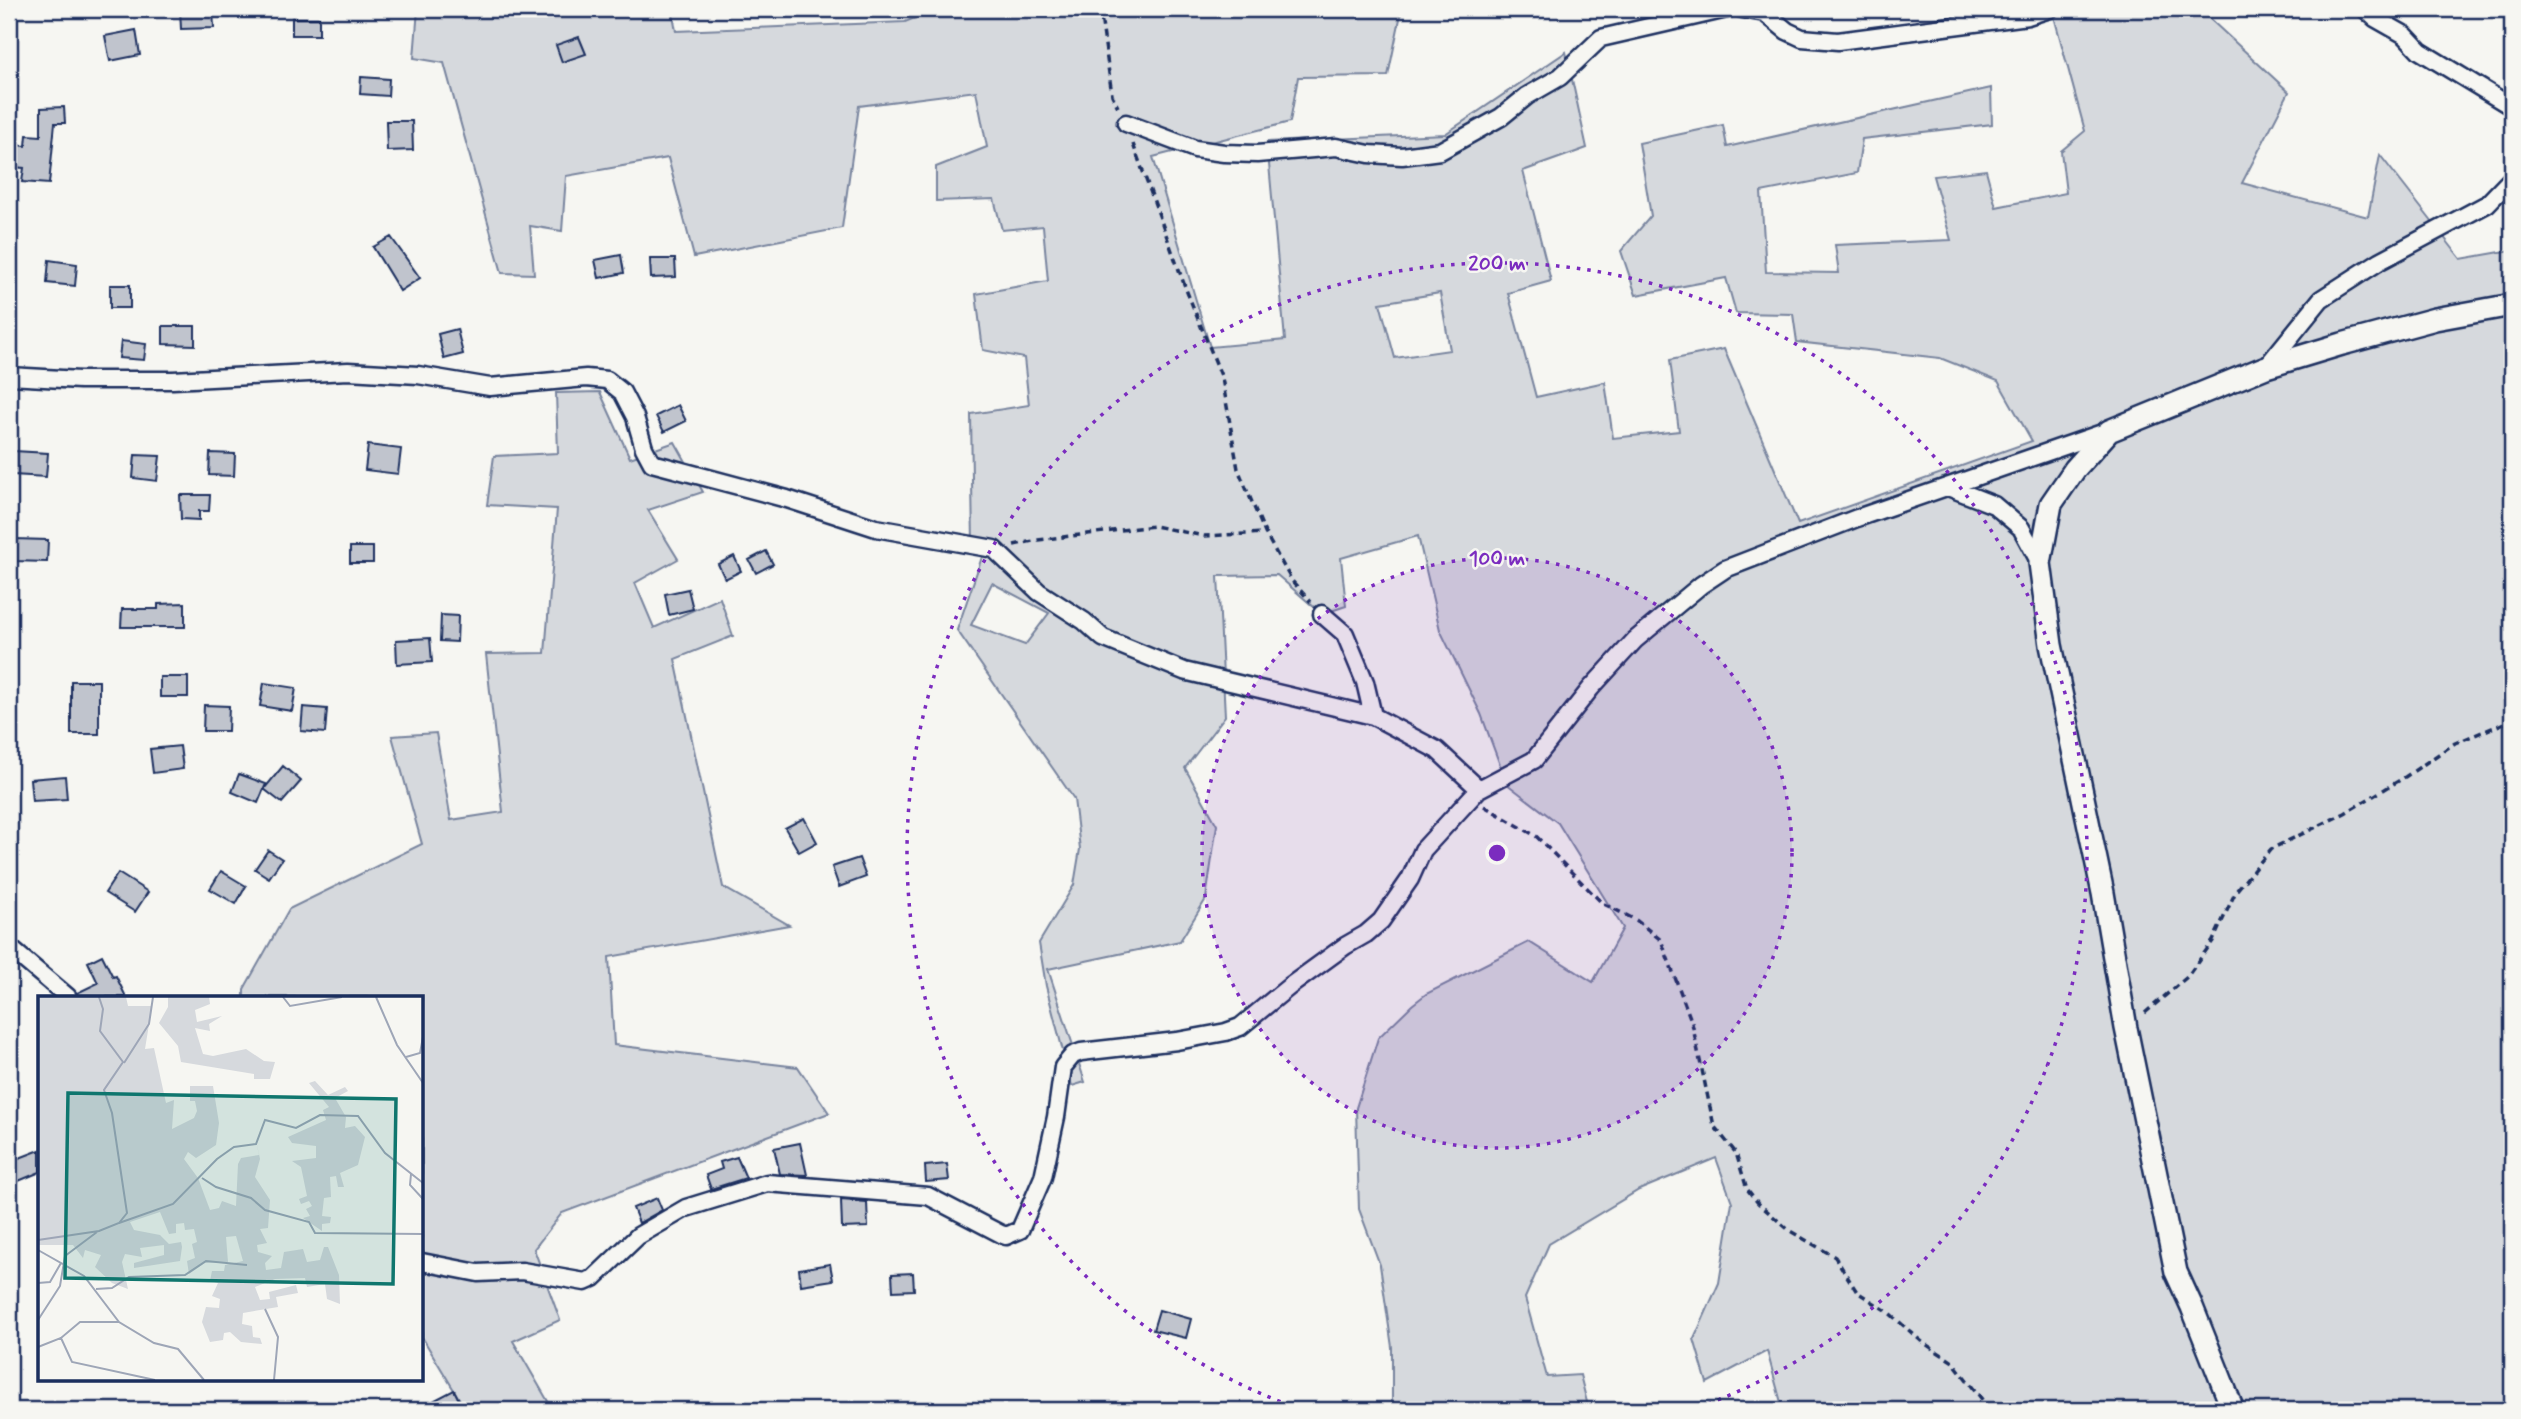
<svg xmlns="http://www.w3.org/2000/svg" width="2521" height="1419" font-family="Mynerve,sans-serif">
<rect width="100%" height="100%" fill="#f6f6f2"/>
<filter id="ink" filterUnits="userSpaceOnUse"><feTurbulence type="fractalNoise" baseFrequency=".0143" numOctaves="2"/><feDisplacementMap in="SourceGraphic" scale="14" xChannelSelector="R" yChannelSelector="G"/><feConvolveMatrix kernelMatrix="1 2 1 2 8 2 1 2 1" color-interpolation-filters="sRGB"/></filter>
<g filter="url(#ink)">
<path fill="#d6d9dd" stroke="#78849e" stroke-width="2" fill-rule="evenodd" d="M418 9H672L676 31 905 22 937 9H1402L1388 76 1298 77 1290 122 1153 157 1210 347 1285 340 1267 142 1445 134 1566 52 1587 148 1523 171 1551 281 1508 293 1536 397 1605 382 1613 438 1679 431 1670 360 1724 349 1798 524 2032 441 1998 381 1940 358 1797 342 1793 314 1736 313 1726 278 1636 295 1621 251 1651 216 1639 143 1723 125 1727 147 1991 88 1992 124 1862 139 1857 173 1761 192 1766 272 1839 273 1835 245 1951 240 1933 176 1986 170 1996 207 2066 193 2061 151 2085 131 2052 9H2199L2289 92 2242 183 2368 217 2380 155 2461 259 2512 250V1410H1783L1767 1351 1707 1383 1694 1339 1719 1283 1732 1202 1716 1158 1639 1190 1549 1244 1525 1298 1547 1377 1580 1375 1589 1410H1392V1347L1380 1265 1359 1209 1356 1108 1378 1038 1412 1005 1426 994 1529 942 1593 982 1623 928 1558 823 1507 784 1481 714 1440 630 1418 536 1341 558 1346 606 1322 614 1277 575 1218 576 1225 716 1185 768 1217 825 1206 899 1180 941 1048 969 1085 1082 1072 1086 1046 986 1039 943 1074 885 1080 849 1074 799 957 630 982 557 973 545 971 414 1029 405 1024 358 983 350 976 294 1048 281 1043 226 1002 230 994 199 936 201V167L987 147 976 91 859 106 842 228 694 257 668 158 566 176 562 231 530 226 534 274 502 273 444 63 414 58ZM1440 293 1450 350 1395 358 1380 303ZM992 583 1049 613 1025 645 971 625Z
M600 392 630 458 675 442 703 492 648 510 678 559 635 583 654 628 720 598 733 636 675 659 723 887 789 925 609 957 614 1045 798 1067 829 1113 562 1213 534 1249 560 1320 513 1341 553 1410H466L422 1337V997H244V989L289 909 422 844 392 736 436 733 451 820 503 812 486 654 545 653 557 509 487 505 494 456 558 453 556 393Z"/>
<path fill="#c0c4cd" stroke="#1b2f5e" stroke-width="2" d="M180 9H213L214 28 181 29Z
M292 18H319V35H292Z
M136 30 140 55 110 61 105 36Z
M579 37 586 54 562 62 556 45Z
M361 77 389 79 388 96 360 94Z
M64 107 65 123H55L49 184 22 182 24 168 14 167 16 145 26 146 27 135 41 136V108Z
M386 121H412L413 150 387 151Z
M391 237 420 278 400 291 373 247Z
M621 255 624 273 599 278 595 260Z
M650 259H675L676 277 651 278Z
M49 260 77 264 75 286 47 283Z
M110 285H130V308H110Z
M163 326H195V345L163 344Z
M457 329 463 354 444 359 438 334Z
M121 341 146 344 144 360 119 358Z
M678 405 686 421 664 432 656 416Z
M368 445 401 449 398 474 365 470Z
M14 451 48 453 46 477 13 475Z
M210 453 235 454 234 476 209 475Z
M135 455 160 456 157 481 133 478Z
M180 495H210L209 511H199V520L181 519Z
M14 539 48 540 47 562 13 561Z
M350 547H373V563H350Z
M766 551 773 564 756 573 749 560Z
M734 556 741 571 725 579 718 564Z
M688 589 693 609 669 615 665 594Z
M185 603V627H121L122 609H158V604Z
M441 615 458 616 457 642 440 641Z
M430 638 432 662 397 664 396 640Z
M160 677H188V697H160Z
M71 681H99V734H71Z
M264 683 296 688 292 711 260 706Z
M204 705 229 706 228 731H203Z
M303 707 327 709 325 733 301 731Z
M180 746 183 769 153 773 150 749Z
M283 766 301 781 282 803 264 789Z
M239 774 266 784 258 803 232 792Z
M65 776 67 799 32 801 30 779Z
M804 818 817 842 799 852 785 828Z
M268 850 282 859 269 878 255 869Z
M859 858 866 877 839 887 832 867Z
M221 871 246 886 236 904 210 889Z
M118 873 148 892 135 912 105 893Z
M102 955 113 977 116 976 126 997H78L77 993 98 983 88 962Z
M800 1143 807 1175 780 1174 774 1148Z
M40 1150V1172L9 1185V1162Z
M737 1157 746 1178 711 1189 706 1175 722 1169 720 1162Z
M947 1164 949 1180 926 1182 925 1166Z
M657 1198 662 1210 639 1223 633 1208Z
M841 1200 867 1202 868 1227 842 1228Z
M830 1264 833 1280 801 1285 799 1269Z
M913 1273 914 1290 893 1291 892 1274Z
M1159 1310 1191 1319 1186 1338 1153 1330Z
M454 1390 461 1404 450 1410H416Z"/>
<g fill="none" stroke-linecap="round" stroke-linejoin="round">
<defs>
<path id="minor" d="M1742 9 1765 13 1787 31 1802 38 1838 41 2028 16 2050 9
M2365 9 2375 18 2405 35 2420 51 2512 107
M1126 123 1195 149 1224 153 1257 154 1336 147 1369 154 1402 156 1440 151 1501 117 1527 96 1560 77 1601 38 1727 9
M2266 367 2321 299 2380 261 2487 204 2512 178
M9 376 80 380H173L348 371 418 375 490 387 586 378 607 380 622 392 635 417 644 448 652 463 787 499 876 528 994 549 1039 592 1084 621 1103 638 1184 671 1373 716 1437 750 1479 789
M1948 487 1994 505 2021 528 2040 563
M1322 614 1345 634 1365 682 1373 716
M9 947 68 997
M422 1262 478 1273 522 1271 585 1282 594 1278 638 1236 686 1208 767 1183 928 1196 1001 1234 1006 1236 1020 1230 1043 1177 1056 1117 1063 1067 1073 1055 1081 1052 1177 1041 1226 1032 1240 1027 1290 986 1345 946 1366 934 1381 921 1410 879 1423 850 1479 789 1534 760 1591 688 1635 640 1701 585 1725 569 1857 518 2108 431"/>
<path id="tertiary" d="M2233 1410 2192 1307 2176 1272 2126 1028 2103 893 2051 645 2040 563 2051 504 2075 469 2109 431 2266 367 2342 344 2435 319 2512 305"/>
</defs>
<use href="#minor" stroke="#1b2f5e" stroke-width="21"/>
<use href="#tertiary" stroke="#1b2f5e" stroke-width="26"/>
<path stroke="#1b2f5e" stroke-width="3.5" stroke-dasharray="7 5" stroke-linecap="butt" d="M1100 9 1112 95 1118 107
M1133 144 1187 292 1222 378 1238 469 1265 533 1292 581 1311 602
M1014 545 1038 540 1154 526 1204 536 1265 533
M1484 806 1536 836 1602 903 1636 920 1661 940 1692 1023 1714 1126 1736 1153 1747 1189 1758 1203 1790 1231 1835 1257 1857 1292 1887 1311 1921 1341 1953 1362 1984 1402 1987 1410
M2145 1013 2187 977 2213 941 2236 891 2271 849 2345 813 2405 777 2455 743 2512 720"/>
<use href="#minor" stroke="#f6f6f2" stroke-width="16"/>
<use href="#tertiary" stroke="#f6f6f2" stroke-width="21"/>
</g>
</g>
<circle cx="1497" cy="853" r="295" fill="#7b2cbf" fill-opacity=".12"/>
<g fill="none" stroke="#7b2cbf" stroke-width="3.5" stroke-dasharray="3.5 7">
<circle cx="1497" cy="853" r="295"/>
<path d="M1300 1409A590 590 0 1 1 1694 1409"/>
</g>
<g transform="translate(38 996)">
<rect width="385" height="385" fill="#f6f6f2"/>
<path d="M0 1H88L90 10H114L107 53 116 52 128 107 136 104 134 133 156 122 159 115 157 105H152V90H175L181 127 178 149 158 162 150 156 146 163 160 182 172 214 181 212 184 205 198 210 200 168 203 162 221 159 218 144 222 163 217 181 232 204 230 232 222 233 229 247 219 249 220 256 234 260 227 267 228 274 243 272 246 256 265 253 269 266 282 264 286 251H290L301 279 302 308 289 303 287 288 269 291 267 282 237 283 217 291 222 304 232 303 231 296 258 289 260 297 238 301 240 311 205 317 204 328 214 330 215 341 222 342 224 348 203 346 192 336 186 337 185 344 172 346 164 326 168 311 181 312 182 303 174 300 180 287 172 285 174 275H186L187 269 205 265 198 240 188 241 190 266 167 267 151 278 149 265 157 262 154 248 159 246 156 233 147 234 146 227 138 228V237L131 238 122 216 92 226 96 234 122 239 131 248 143 246 144 251 142 265 96 272V267L126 259V249L102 252 104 261 87 258 84 266 90 293 74 287 57 271 63 259 47 254 45 262 35 249H0ZM130 1H171L172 8 157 14 159 26 184 20 171 28 172 35 157 32 165 58 175 60 208 53 226 65 237 66 232 83H216V78L143 66 140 50 121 27 130 11ZM277 85 290 99 307 91 310 95 297 102 308 121 307 132 317 130 327 141 320 169 302 177 306 191H300L298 180 292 181 293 201 286 202 284 220 293 221 292 227 284 228V235L265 222 272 220 268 213 274 210 271 205 263 208 261 203 269 200 263 171 254 165 278 162V150L254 147 250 141 288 124 285 114 291 111 271 87Z" fill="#d6d9dd"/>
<path fill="none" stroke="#9ea6b7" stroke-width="2" d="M245 1 252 10 304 1M338 1 359 49 385 87M368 61 382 57 385 41M86 67 111 28 115 1M373 178 372 189 385 203M164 182 178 191 213 202 227 214 271 226 277 237 385 238M81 227 135 208 179 163 196 151 218 148 227 124 258 132 282 119 320 120 347 157 385 187M0 244 61 235 81 227 89 217 74 117 66 94 85 66 62 35 65 13 61 1M0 254 46 280 81 326 116 347 140 353 166 384M0 287 12 286 23 267M58 293 74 292 91 281 147 279 168 265 209 269M227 313 240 341 236 384M0 324 22 290 27 260 59 236M23 342 34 366 117 384M0 351 23 342 42 326H81"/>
<path fill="#0f766e" fill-opacity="0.15" stroke="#0f766e" stroke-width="3.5" d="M30 97 358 103 355 288 27 282Z"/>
<rect width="385" height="385" fill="none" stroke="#1b2f5e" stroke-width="3.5"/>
</g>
<circle cx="1497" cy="853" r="10" fill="#7b2cbf" stroke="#f6f6f2" stroke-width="3.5"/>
<g font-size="21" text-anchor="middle" font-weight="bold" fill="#7b2cbf" stroke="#f6f6f2" stroke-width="5" stroke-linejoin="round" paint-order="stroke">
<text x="1497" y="270">200 m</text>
<text x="1497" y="565">100 m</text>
</g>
<rect width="2521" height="1419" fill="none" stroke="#f6f6f2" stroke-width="35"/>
<rect x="18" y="18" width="2486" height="1384" fill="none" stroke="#1b2f5e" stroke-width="2.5" filter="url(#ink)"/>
</svg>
